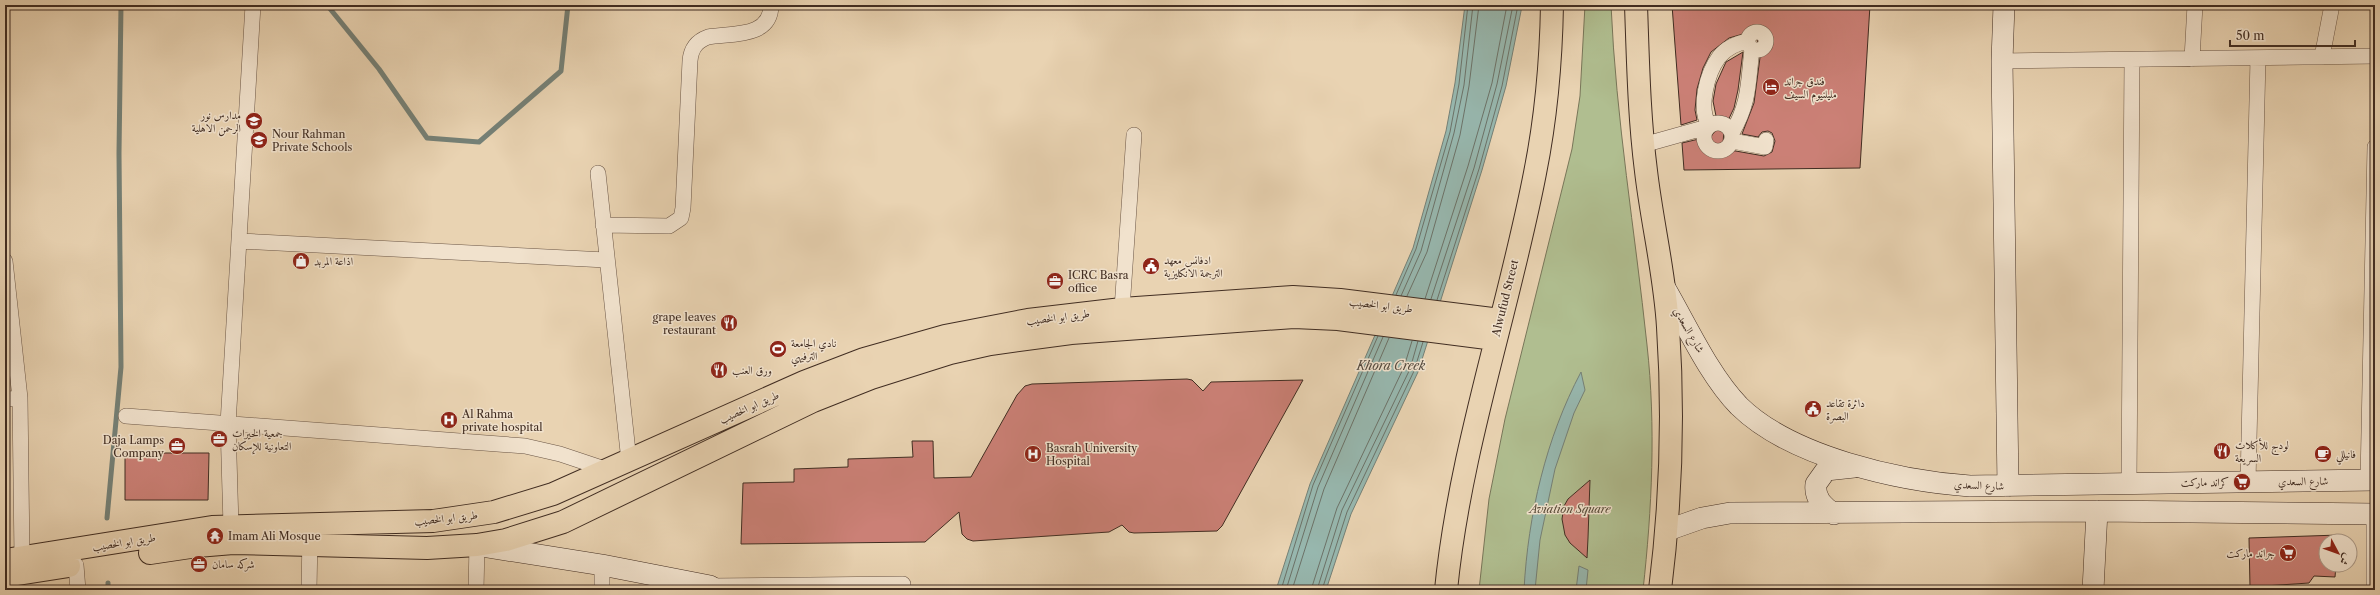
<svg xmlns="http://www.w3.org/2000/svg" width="2380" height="595" font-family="'Libre Caslon Text',Amiri,serif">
<rect width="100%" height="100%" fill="#e9d3b2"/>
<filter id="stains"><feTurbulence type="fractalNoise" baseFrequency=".005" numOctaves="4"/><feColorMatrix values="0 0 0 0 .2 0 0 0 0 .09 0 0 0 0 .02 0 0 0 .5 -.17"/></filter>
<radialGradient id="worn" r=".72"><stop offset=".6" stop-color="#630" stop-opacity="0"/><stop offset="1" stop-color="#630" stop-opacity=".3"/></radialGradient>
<path fill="#b0be90" stroke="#787659" d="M1585 5H1611C1616 120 1635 231 1647 345 1656 426 1652 509 1643 590H1479L1489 499 1505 419 1572 149 1580 96Z"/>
<path fill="#97b7ae" stroke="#758076" d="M1465 5 1522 6 1506 86 1482 170 1418 372 1351 514 1326 590H1276L1310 484 1413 248 1446 131 1455 83Z
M1581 372 1585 390 1574 413 1555 469 1540 540 1535 590H1524C1528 515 1546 438 1581 372Z
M1579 566 1588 570 1586 590H1576Z"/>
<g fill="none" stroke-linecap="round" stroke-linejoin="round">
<path stroke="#6c7268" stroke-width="1" d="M1396 295 1416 249 1450 132 1459 84 1468 5
M1401 296 1421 251 1454 133 1464 85 1473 5
M1407 296 1427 252 1460 135 1469 86 1479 5
M1425 299 1468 166 1492 83 1507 5
M1431 299 1474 168 1497 84 1513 5
M1437 300 1479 169 1502 86 1518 5
M1281 590 1313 485 1378 336
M1286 590 1318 487 1383 337
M1292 590 1324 489 1389 338
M1311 590 1337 508 1404 367 1412 341
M1317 590 1342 510 1410 369 1418 341
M1322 590 1347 512 1414 371 1423 342"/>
<path stroke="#758076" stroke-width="5" d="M327 5 379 69 427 138 479 142 561 71 568 5
M107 518 121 367 119 153 121 5
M108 583V590"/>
</g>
<path fill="#cb8076" stroke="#412d22" d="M1672 5H1870L1860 168 1684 170 1682 143 1699 139H1709L1716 130 1718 126 1713 101 1716 84 1726 62 1743 52 1738 90 1734 108 1724 129 1723 144 1730 150 1764 156 1772 152 1775 141 1772 133 1768 131 1762 132 1758 137 1742 134 1754 103 1761 50 1755 35 1750 32 1729 38 1711 52 1703 68 1697 89 1695 110 1697 120 1681 125Z
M1187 379 1192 380 1203 391 1211 382 1303 380 1222 526 1217 531 1134 533 1129 532 1122 525 1109 532 973 541 967 539 962 534 959 512 925 542 741 544 743 483 794 482V469L848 467V459L913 457 912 441H933L934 478 971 477 1017 395 1025 386 1032 384Z
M125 453H209L208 500H125Z
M1590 480 1588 538 1587 558 1570 543 1565 535 1562 519 1564 506 1568 499Z
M2339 535 2338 541H2326V565H2336L2335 577 2314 576 2309 583 2250 587 2249 538Z"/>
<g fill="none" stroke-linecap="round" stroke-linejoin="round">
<defs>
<path id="street" d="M1748 41a9 9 0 1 1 18 0a9 9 0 1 1-18 0Z
M2322 57 2332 5
M2192 59 2195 5
M2002 61 2375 56
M1704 137a14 14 0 1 1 28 0a14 14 0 1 1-28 0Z
M1709 125C1698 108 1707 73 1719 57 1727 47 1737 43 1748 41
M1732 133C1750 102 1748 82 1752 49
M1732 141 1765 147 1766 140
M1643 145 1700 129 1704 131
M598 173 629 461
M603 225 669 226 681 218 683 208 690 61C691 48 697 41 708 37 732 33 771 38 771 5
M239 241 606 260
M5 261 20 398 22 558
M1122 309 1134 135
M5 399 20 398
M126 416 525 446 560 454 608 470
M2368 480 2375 147
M2248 482 2258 58
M2129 484 2132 60
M231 526 228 424 253 5
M76 565 78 590
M710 586 903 584
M309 590 310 535
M476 590 477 545
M602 590V565
M2374 590V514"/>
<path id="secondary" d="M2004 5 2002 61 2008 486
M1665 288C1687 326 1709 375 1739 406 1791 457 1899 481 1970 486L2375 480
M1834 514C1823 506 1814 498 1816 484L1826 470 1854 467
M1668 530 1702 518 1730 513 2097 511 2375 514
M481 546 602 565 710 586 717 590
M2093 590 2097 511"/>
<path id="primary" d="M1636 5C1638 61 1639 116 1646 171 1652 223 1665 275 1668 327 1674 416 1671 502 1660 590
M150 553 197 546 233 543 427 548 477 545 506 540 563 522 813 401 871 378 950 353 990 344 1071 333 1294 317 1338 319 1495 339
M5 560 212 527 433 521 494 512 553 494 804 382 864 359 945 336 1028 320 1122 309 1293 297 1340 300 1500 320
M5 576 69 566
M1446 590C1460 448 1508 313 1535 173 1546 118 1551 62 1552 5"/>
</defs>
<use href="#street" stroke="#6b5646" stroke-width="16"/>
<use href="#secondary" stroke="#412d22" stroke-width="22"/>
<use href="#primary" stroke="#412d22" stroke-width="24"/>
<use href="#street" stroke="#f1e2cd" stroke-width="15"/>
<use href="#secondary" stroke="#f1e2cd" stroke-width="21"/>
<use href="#primary" stroke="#e9d3b2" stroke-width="22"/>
</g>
<defs>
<symbol id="hotel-disc" viewBox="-11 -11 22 22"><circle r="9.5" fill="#8f2418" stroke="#f1e2cd"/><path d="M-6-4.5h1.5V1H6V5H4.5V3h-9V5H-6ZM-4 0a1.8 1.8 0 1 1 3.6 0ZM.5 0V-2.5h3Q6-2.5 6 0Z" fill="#fff"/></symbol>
<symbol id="school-disc" viewBox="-11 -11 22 22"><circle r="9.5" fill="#8f2418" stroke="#f1e2cd"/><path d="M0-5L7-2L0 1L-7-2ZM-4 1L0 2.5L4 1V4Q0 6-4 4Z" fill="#fff"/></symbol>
<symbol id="shop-disc" viewBox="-11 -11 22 22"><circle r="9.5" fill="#8f2418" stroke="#f1e2cd"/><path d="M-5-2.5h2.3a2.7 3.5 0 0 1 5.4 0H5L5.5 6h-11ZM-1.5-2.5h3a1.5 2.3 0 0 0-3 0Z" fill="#fff"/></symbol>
<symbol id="civic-disc" viewBox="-11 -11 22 22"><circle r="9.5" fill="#8f2418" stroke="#f1e2cd"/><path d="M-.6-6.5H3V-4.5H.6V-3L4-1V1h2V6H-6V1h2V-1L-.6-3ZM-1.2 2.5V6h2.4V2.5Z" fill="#fff"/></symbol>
<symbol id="office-disc" viewBox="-11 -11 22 22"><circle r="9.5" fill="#8f2418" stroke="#f1e2cd"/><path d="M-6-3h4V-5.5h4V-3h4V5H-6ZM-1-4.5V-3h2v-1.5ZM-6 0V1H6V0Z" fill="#fff"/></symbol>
<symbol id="restaurant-disc" viewBox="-11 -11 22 22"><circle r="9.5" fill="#8f2418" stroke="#f1e2cd"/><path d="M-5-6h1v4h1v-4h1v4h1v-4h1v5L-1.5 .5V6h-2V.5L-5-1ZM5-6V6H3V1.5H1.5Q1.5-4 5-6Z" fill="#fff"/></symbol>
<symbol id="stadium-disc" viewBox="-11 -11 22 22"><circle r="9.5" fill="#8f2418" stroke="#f1e2cd"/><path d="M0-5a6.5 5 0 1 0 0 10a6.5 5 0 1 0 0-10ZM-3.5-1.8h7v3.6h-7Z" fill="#fff"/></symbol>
<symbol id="hospital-disc" viewBox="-11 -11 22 22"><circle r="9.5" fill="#8f2418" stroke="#f1e2cd"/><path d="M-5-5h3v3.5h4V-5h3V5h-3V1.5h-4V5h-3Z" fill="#fff"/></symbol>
<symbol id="cafe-disc" viewBox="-11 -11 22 22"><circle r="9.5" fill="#8f2418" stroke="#f1e2cd"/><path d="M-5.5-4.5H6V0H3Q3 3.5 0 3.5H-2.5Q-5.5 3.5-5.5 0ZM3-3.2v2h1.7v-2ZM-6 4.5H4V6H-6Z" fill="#fff"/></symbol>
<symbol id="supermarket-disc" viewBox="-11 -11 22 22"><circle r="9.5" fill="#8f2418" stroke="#f1e2cd"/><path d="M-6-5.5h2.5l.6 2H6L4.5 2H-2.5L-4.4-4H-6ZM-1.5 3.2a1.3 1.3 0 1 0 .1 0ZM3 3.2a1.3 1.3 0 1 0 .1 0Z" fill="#fff"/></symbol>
<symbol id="temple-disc" viewBox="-11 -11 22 22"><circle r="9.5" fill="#8f2418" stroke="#f1e2cd"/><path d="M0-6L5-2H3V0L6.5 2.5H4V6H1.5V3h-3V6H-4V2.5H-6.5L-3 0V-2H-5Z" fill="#fff"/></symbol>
</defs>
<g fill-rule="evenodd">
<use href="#hotel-disc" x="1761" y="77" width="20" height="20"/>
<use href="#school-disc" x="244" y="111" width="20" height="20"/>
<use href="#school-disc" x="249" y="130" width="20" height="20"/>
<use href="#shop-disc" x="291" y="251" width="20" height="20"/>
<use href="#civic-disc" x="1141" y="256" width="20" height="20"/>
<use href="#office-disc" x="1045" y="271" width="20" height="20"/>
<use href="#restaurant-disc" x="719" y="313" width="20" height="20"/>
<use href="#stadium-disc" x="768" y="339" width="20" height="20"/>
<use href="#restaurant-disc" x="709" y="360" width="20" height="20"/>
<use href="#civic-disc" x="1803" y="399" width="20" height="20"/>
<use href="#hospital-disc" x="439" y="410" width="20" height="20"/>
<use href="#office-disc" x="209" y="429" width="20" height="20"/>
<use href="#office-disc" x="167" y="436" width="20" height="20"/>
<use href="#restaurant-disc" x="2212" y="441" width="20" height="20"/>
<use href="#hospital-disc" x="1023" y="444" width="20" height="20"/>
<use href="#cafe-disc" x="2313" y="444" width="20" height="20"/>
<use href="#supermarket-disc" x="2232" y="472" width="20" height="20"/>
<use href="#temple-disc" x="205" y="526" width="20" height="20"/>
<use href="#supermarket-disc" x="2278" y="543" width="20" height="20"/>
<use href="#office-disc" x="189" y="554" width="20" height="20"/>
</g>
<g text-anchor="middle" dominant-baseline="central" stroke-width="3" stroke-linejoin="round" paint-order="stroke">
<g font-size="11" fill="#412d22" stroke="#f1e2cd" text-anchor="start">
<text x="1784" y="81">فندق جراند<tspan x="1784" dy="13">مليلنيوم السيف</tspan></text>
<text x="241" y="115" text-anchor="end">مدارس نور<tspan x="241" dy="13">الرحمن الاهلية</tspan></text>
<text x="272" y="134">Nour Rahman<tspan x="272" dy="13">Private Schools</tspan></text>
<text x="1164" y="260">ادفانس معهد<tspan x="1164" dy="13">الترجمة الانكليزية</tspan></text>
<text x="314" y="261">اذاعة المربد</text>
<text x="1068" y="275">ICRC Basra<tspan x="1068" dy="13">office</tspan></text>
<text x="716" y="317" text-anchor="end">grape leaves<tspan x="716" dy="13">restaurant</tspan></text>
<text x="791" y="343">نادي الجامعة<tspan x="791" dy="13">الترفيهي</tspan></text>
<text x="732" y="370">ورق العنب</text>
<text x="1826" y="403">دائرة تقاعد<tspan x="1826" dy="13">البصرة</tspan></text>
<text x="462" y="414">Al Rahma<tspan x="462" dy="13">private hospital</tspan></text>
<text x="232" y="433">جمعية الخيرات<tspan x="232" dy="13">التعاونية للإسكان</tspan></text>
<text x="164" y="440" text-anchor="end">Daja Lamps<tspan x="164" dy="13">Company</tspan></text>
<text x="2235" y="445">لودج للأكلات<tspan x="2235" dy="13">السريعة</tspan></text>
<text x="1046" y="448">Basrah University<tspan x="1046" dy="13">Hospital</tspan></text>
<text x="2336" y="454">فانيللي</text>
<text x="2229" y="482" text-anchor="end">كراند ماركت</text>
<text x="228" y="536">Imam Ali Mosque</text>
<text x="2275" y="553" text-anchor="end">جراند ماركت</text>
<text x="212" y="564">شركه سامان</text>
</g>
<g font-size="11" fill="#412d22" stroke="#f1e2cd">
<text transform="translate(1505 298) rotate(-76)">Alwufud Street</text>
<text transform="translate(1381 305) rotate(7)">طريق ابو الخصيب</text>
<text transform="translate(1058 317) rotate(-7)">طريق ابو الخصيب</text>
<text transform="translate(1689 330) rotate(60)">شارع السعدي</text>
<text transform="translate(749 407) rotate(-24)">طريق ابو الخصيب</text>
<text transform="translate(2303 481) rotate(-1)">شارع السعدي</text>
<text transform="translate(1979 485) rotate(2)">شارع السعدي</text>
<text transform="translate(446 518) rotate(-6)">طريق ابو الخصيب</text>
<text transform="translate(124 542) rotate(-9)">طريق ابو الخصيب</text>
</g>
<g font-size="11" font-style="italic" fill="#574a38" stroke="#f1e2cd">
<text x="1570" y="509">Aviation Square</text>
</g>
<g font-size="12" font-style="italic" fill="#52493e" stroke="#f1e2cd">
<text x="1391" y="365">Khora Creek</text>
</g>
</g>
<rect width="2380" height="595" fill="none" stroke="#e9d3b2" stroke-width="20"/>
<rect x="6" y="6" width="2368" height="583" fill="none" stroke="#412d22" stroke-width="2"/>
<rect x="10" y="10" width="2360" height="575" fill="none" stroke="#412d22"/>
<g transform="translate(2338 553) rotate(131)"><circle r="19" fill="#f1e2cd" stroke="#ab9a89"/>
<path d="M0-3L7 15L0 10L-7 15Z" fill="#8f2418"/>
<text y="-6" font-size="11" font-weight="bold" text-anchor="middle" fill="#412d22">ش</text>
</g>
<path d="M2230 40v6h125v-6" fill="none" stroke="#412d22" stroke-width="2"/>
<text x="2236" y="40" font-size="12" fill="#412d22" stroke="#f1e2cd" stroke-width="3" paint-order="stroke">50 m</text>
<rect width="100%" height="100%" filter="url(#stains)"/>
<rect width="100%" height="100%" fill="url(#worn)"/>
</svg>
